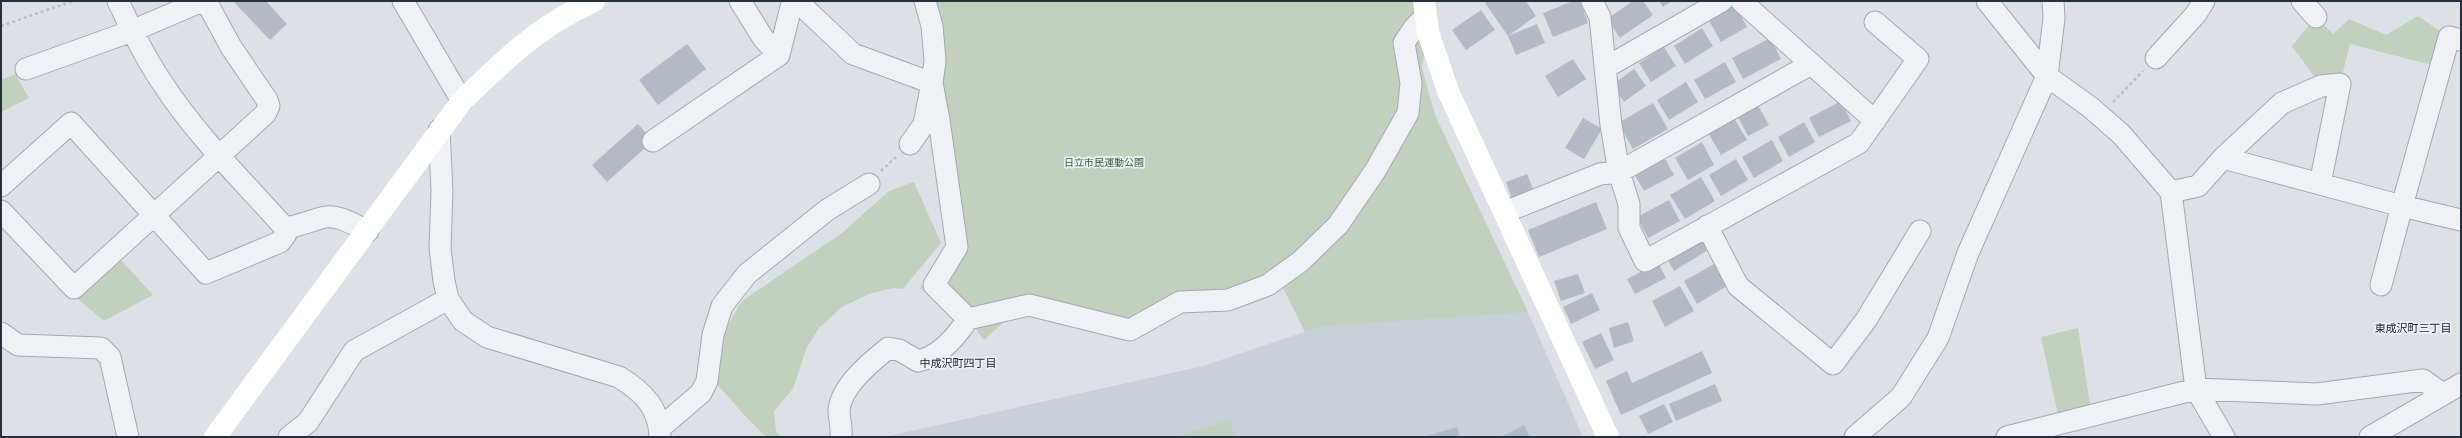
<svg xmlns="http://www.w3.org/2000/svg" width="2462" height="438" font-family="Overpass,'Noto Sans JP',sans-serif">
<rect width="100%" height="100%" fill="#dde1e6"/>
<path fill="#cbd0d8" d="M1528 312 1583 437H884L1203 366 1322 326 1446 313Z"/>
<path fill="#c3d0be" d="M923 1H1427L1428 32 1422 68 1435 115 1528 312 1322 326 1305 332 1282 286 1091 332 1020 308 984 340 968 319 959 320 920 288 951 247Z
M2418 16 2449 37 2440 67 2350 44 2340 84 2321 86 2292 46 2316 17 2333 34 2349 19 2386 35Z
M15 74 29 98 1 112V80Z
M914 182 941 243 903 289 893 288 869 294 842 307 819 328 806 349 793 389 774 411 776 432 781 437H766L744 415 717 384 718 342 742 301 842 233 889 191Z
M120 259 153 295 104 321 77 298Z
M2078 328 2091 410 2058 415 2041 337Z
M1230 420 1235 437H1174Z"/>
<path fill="#b4bac3" d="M233 1H266L287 24 270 40Z
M1488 1H1526L1536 16 1508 36 1485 3Z
M1573 1H1580L1588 23 1553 37 1543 13Z
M1633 1H1643L1653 15 1620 38 1607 19Z
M1659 1H1672L1663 7Z
M1734 3 1747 27 1721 42 1707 17Z
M1481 10 1495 30 1466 50 1452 30Z
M1537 24 1545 43 1516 55 1508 36Z
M1702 28 1713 46 1685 64 1674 46Z
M1770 38 1781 59 1743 79 1732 58Z
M687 44 706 69 658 105 639 80Z
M1664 47 1676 66 1651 82 1639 63Z
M1573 59 1586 79 1558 97 1545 76Z
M1725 62 1736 82 1705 99 1694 80Z
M1634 69 1646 86 1624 102 1612 85Z
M1686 82 1698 102 1669 120 1657 100Z
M1841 101 1851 121 1819 137 1809 118Z
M1653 103 1668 129 1633 149 1618 123Z
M1757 104 1769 125 1748 136 1737 115Z
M1583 118 1602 129 1584 159 1565 148Z
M1734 118 1747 140 1721 155 1708 133Z
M1804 122 1815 142 1789 157 1778 137Z
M638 124 653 141 607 182 592 165Z
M1772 140 1783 161 1754 178 1742 157Z
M1702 142 1714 165 1688 180 1675 158Z
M1663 155 1674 175 1644 191 1633 172Z
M1736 159 1748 180 1721 196 1709 175Z
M1527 174 1534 191 1512 199 1506 182Z
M1701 177 1715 201 1685 219 1670 195Z
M1669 200 1680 221 1648 238 1637 217Z
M1596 202 1607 229 1539 257 1528 230Z
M1699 236 1708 250 1674 271 1666 257Z
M1658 263 1666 278 1635 294 1627 279Z
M1714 264 1727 286 1697 304 1684 281Z
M1578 274 1585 293 1561 301 1554 281Z
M1680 286 1694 311 1665 327 1652 301Z
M1592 293 1600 310 1571 324 1563 307Z
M1628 322 1634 341 1614 348 1609 328Z
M1601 333 1614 360 1595 369 1582 342Z
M1702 351 1712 373 1621 415 1606 381 1627 371 1632 383Z
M1715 384 1722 401 1676 421 1669 404Z
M1664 404 1673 422 1648 434 1639 416Z
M1524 425 1530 437H1500Z
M1457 427 1460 437H1424Z"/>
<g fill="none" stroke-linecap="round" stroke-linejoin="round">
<defs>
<path id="street" d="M403 1 462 101
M740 1 763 38 779 55 791 7 798 2 853 54 932 83 924 124 910 144
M925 1 932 26 935 61 932 83 939 120 957 247 934 285 968 319
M1592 1 1600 17 1611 125 1619 172 1629 204V228L1645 261 1859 143 1918 59 1875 22
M1741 1 1875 121
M2053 1 2054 18 2047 76 2090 107 2121 134 2171 192 2196 389 2224 437
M2302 1 2316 17
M2156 58 2196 14 2204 1
M1605 68 1722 1
M26 69 132 31 202 1
M439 130 442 191 440 248 444 281 448 299 463 321 487 337 619 377C643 392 659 407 660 437
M653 141 779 55
M2320 184 2340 84 2321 86 2282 103 2223 158 2402 206 2449 37 2461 40
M1 186 71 123 206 273 280 242 286 234 285 228C243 181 197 136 163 84 145 58 131 29 118 1
M2171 192 2198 186 2223 158
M1 211 74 288 265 114 269 106 267 100 231 47 206 1
M1505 212 1600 174 1619 172 1811 64
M1707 226 1738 286 1833 364 1866 320 1920 231
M285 228C298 226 308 222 321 218 337 213 354 225 368 231
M2381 285 2402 206 2461 220
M1 333 18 345 101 348 110 357 128 437
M660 428 701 393 707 381 713 335 722 306 747 274 827 210 869 184
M289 437 308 422 354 351 448 299
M841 437C842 427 839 418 839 410 841 386 871 362 888 348L899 350 918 361C939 357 956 337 968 319L1029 305 1130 330 1180 302 1228 300 1268 285 1301 261 1338 225 1375 171 1408 113 1411 83 1404 43 1414 28 1425 17
M1855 437 1901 397 1938 338 1968 253 2047 76 1987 1
M2007 437 2196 389 2317 394 2423 380 2443 394
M2370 437 2461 384"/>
</defs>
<use href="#street" stroke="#a2a8b0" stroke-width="23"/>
<path stroke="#bbbfc5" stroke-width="2.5" stroke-dasharray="3 3" stroke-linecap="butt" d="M1 26 73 1
M2113 102 2143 71
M881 171 896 157"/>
<use href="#street" stroke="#eff1f5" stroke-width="21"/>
<path stroke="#fff" stroke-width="22" d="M1424 1 1428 32 1448 91 1608 437
M215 437 462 101C505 59 539 26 594 1"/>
</g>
<g text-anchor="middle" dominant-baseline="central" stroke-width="3.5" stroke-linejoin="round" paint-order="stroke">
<g font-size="10" fill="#3c5834" stroke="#eceff4">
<text x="1104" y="163">日立市民運動公園</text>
</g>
<g font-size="11" fill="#19202d" stroke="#eceff4">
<text x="2413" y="329">東成沢町三丁目</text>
<text x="958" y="364">中成沢町四丁目</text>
</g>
</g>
<rect width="2462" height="438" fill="none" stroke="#262f3c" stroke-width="4"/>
</svg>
